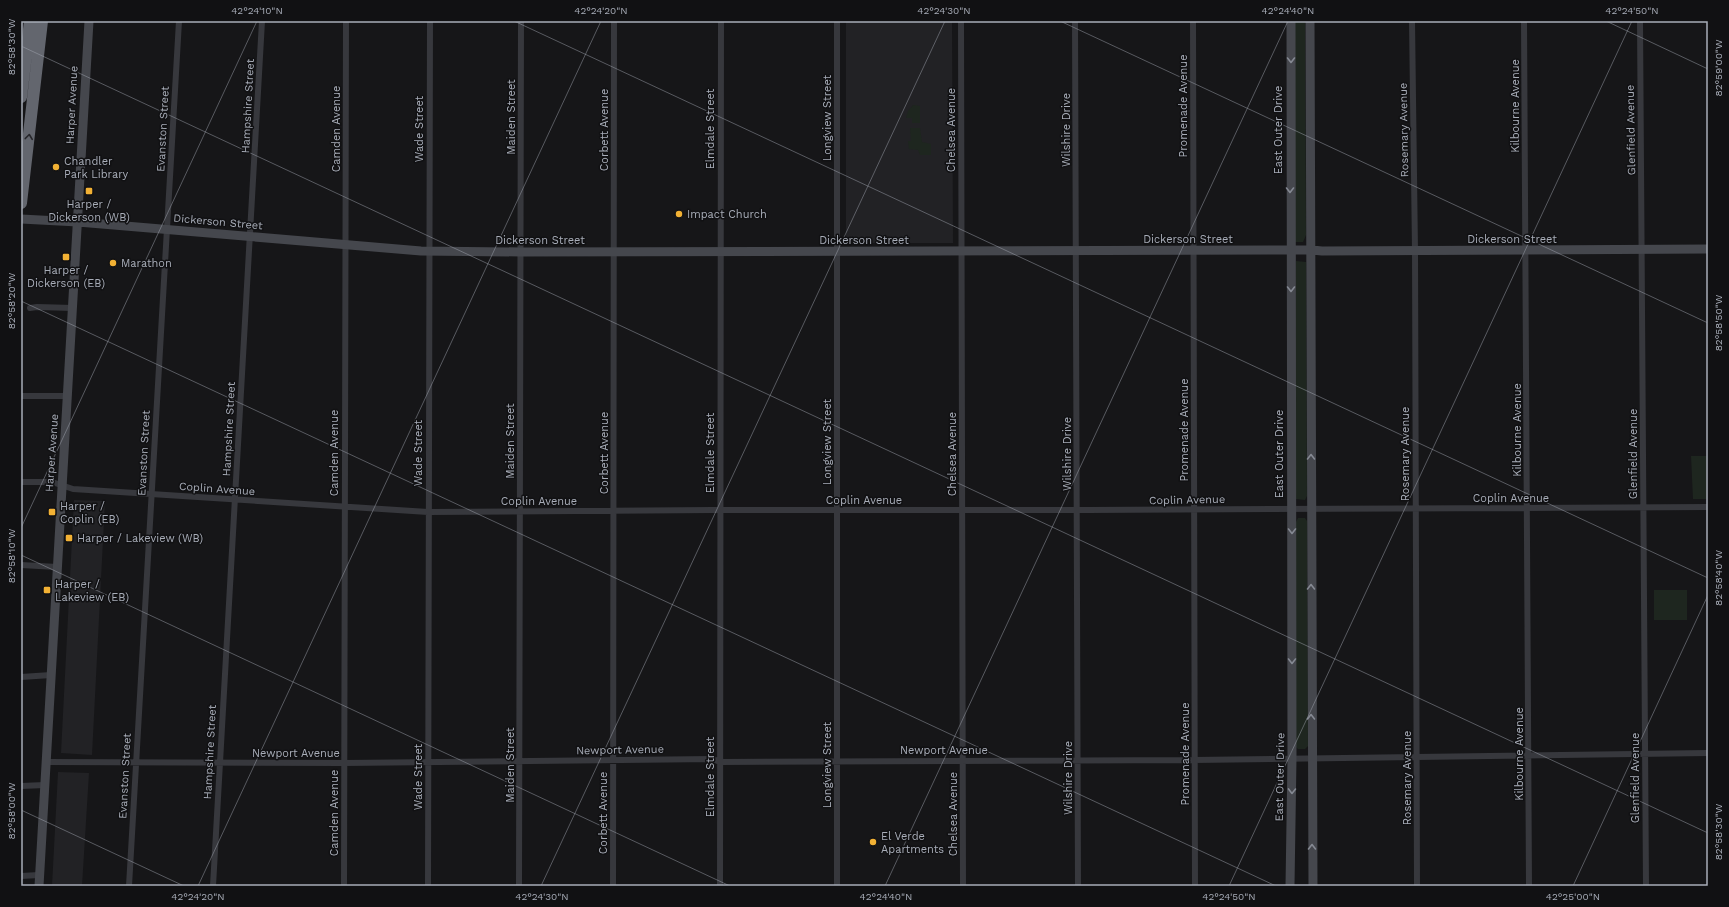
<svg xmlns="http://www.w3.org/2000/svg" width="1729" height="907" font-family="'Work Sans',sans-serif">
<rect width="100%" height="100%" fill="#161618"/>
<path fill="#222225" d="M846 21H952L953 243H846Z
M74 500 105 501 92 755 61 753Z
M58 772 89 773 82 886H52Z"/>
<path fill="#1e261f" d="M1294 21H1305L1306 235 1303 242H1295Z
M913 105 920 106V123H912V118H906L908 111Z
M910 128H920L922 142 931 144V155H920L918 150 909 149 908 141H911Z
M1296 261 1306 262 1307 496 1305 500 1296 499Z
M1691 456H1708V499H1693Z
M1298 518H1305L1307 521 1308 742V746L1305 749H1298L1296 747V522Z
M1654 590H1687V620H1654Z"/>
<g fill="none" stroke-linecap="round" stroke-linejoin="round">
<path stroke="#37383d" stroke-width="6" d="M961 21 963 886
M1075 21 1078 886
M1193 21 1195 886
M1412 21 1415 251 1417 886
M1524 21 1529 886
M1640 21 1646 886
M30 308 37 307 73 308
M21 396H68
M21 482H52L73 489 428 512 713 510H1087L1708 507
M21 565 57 567
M21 677 51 675
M46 762 344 763 713 759 720 762 1194 760 1708 753
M21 786 45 785
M21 876 39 875
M129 886 179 21
M213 886 262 21
M344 886 346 21
M428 886 430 21
M519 886 521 21
M613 886 614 21
M720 886 721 21
M837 886V21"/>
<path stroke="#45474d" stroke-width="9" d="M1310 21 1313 886
M21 219 78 222 421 251 521 252 1312 250 1322 251 1708 249
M39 886 89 21
M1290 886 1292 758 1291 21"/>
<path stroke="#63666e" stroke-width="12" d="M21 97 30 21
M21 203 42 21"/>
</g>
<defs><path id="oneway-chevron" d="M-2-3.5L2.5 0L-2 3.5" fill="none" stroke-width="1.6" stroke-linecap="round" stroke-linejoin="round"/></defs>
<g stroke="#858993">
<use href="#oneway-chevron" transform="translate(1291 60) rotate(90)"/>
<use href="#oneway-chevron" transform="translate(1290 190) rotate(90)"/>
<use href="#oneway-chevron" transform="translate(1291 289) rotate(90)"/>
<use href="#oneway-chevron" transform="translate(1311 457) rotate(-90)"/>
<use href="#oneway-chevron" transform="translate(1292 531) rotate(90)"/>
<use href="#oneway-chevron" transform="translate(1311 587) rotate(-90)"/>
<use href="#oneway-chevron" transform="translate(1292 661) rotate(90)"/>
<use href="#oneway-chevron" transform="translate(1311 717) rotate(-90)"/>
<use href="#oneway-chevron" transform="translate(1292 791) rotate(91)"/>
<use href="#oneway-chevron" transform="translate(1312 847) rotate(-90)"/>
</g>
<use stroke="#26262a" href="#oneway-chevron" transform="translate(29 137) rotate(-83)"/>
<path fill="none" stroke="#a8adb8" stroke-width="1" stroke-opacity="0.45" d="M514 21 1708 578M1060 21 1708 323M1606 21 1708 69M21 46 1708 833M21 301 1276 886M21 528 257 21M21 555 730 886M21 810 184 886M198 886 601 21M541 886 945 21M885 886 1288 21M1229 886 1632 21M1573 886 1708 595"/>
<g fill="#f2b134" stroke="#111113" stroke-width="1.5">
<circle cx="56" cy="167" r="4"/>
<rect x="85" y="187" width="8" height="8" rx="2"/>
<circle cx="679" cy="214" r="4"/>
<rect x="62" y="253" width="8" height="8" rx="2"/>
<circle cx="113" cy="263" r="4"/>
<rect x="48" y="508" width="8" height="8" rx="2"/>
<rect x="65" y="534" width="8" height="8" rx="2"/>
<rect x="43" y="586" width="8" height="8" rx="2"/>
<circle cx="873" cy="842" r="4"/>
</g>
<g text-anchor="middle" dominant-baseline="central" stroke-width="3" stroke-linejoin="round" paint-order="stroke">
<g font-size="11" fill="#a8adb8" stroke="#111113">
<text transform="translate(72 105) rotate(-87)">Harper Avenue</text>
<text transform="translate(248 106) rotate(-87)">Hampshire Street</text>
<text transform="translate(1183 106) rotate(-90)">Promenade Avenue</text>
<text transform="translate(1515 106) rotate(-90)">Kilbourne Avenue</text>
<text transform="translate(511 117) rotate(-90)">Maiden Street</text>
<text transform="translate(827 118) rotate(-90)">Longview Street</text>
<text transform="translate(163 129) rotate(-87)">Evanston Street</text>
<text transform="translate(336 129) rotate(-90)">Camden Avenue</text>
<text transform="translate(419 129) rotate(-90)">Wade Street</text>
<text transform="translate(710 129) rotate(-90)">Elmdale Street</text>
<text transform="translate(604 130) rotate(-90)">Corbett Avenue</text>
<text transform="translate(951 130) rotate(-90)">Chelsea Avenue</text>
<text transform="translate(1066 130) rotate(-90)">Wilshire Drive</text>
<text transform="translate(1278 130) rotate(-90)">East Outer Drive</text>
<text transform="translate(1404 130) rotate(-91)">Rosemary Avenue</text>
<text transform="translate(1631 130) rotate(-91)">Glenfield Avenue</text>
<text transform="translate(218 222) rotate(5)">Dickerson Street</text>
<text x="1188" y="239">Dickerson Street</text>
<text x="1512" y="239">Dickerson Street</text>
<text x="540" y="240">Dickerson Street</text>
<text x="864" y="240">Dickerson Street</text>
<text transform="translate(229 429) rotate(-87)">Hampshire Street</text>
<text transform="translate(1184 430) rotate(-90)">Promenade Avenue</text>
<text transform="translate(1517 430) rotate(-90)">Kilbourne Avenue</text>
<text transform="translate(510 441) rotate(-90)">Maiden Street</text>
<text transform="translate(827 442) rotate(-90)">Longview Street</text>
<text transform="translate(52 453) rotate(-86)">Harper Avenue</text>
<text transform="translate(144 453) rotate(-87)">Evanston Street</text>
<text transform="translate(334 453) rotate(-90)">Camden Avenue</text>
<text transform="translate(418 453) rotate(-90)">Wade Street</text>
<text transform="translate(604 453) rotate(-90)">Corbett Avenue</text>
<text transform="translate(710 453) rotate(-90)">Elmdale Street</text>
<text transform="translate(952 454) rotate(-90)">Chelsea Avenue</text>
<text transform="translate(1067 454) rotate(-90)">Wilshire Drive</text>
<text transform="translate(1279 454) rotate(-90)">East Outer Drive</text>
<text transform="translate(1405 454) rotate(-90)">Rosemary Avenue</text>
<text transform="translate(1633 454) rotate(-90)">Glenfield Avenue</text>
<text transform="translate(217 489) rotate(4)">Coplin Avenue</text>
<text x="1511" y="498">Coplin Avenue</text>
<text x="864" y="500">Coplin Avenue</text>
<text transform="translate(1187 500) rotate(-1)">Coplin Avenue</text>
<text x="539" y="501">Coplin Avenue</text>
<text transform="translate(620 750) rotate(-1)">Newport Avenue</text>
<text x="944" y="750">Newport Avenue</text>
<text transform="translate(210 752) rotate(-87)">Hampshire Street</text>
<text x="296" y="753">Newport Avenue</text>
<text transform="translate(1185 754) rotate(-90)">Promenade Avenue</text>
<text transform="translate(1519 754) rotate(-90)">Kilbourne Avenue</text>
<text transform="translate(510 765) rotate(-90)">Maiden Street</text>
<text transform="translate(827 765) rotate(-90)">Longview Street</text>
<text transform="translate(125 776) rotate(-87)">Evanston Street</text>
<text transform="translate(418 777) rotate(-90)">Wade Street</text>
<text transform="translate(710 777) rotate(-90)">Elmdale Street</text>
<text transform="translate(1280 777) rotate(-89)">East Outer Drive</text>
<text transform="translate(1068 778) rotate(-90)">Wilshire Drive</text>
<text transform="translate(1407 778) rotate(-90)">Rosemary Avenue</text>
<text transform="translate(1635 778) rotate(-90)">Glenfield Avenue</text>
<text transform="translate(334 813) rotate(-90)">Camden Avenue</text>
<text transform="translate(603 813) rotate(-90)">Corbett Avenue</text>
<text transform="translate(953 814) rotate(-90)">Chelsea Avenue</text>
</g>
<g font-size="11" fill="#a8adb8" stroke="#111113" text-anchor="start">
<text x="64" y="161">Chandler<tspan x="64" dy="13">Park Library</tspan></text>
<text x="89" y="204" text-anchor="middle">Harper /<tspan x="89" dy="13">Dickerson (WB)</tspan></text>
<text x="687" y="214">Impact Church</text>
<text x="121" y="263">Marathon</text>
<text x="66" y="270" text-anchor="middle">Harper /<tspan x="66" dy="13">Dickerson (EB)</tspan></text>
<text x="60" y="506">Harper /<tspan x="60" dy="13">Coplin (EB)</tspan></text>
<text x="77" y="538">Harper / Lakeview (WB)</text>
<text x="55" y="584">Harper /<tspan x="55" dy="13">Lakeview (EB)</tspan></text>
<text x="881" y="836">El Verde<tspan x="881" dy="13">Apartments</tspan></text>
</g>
</g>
<rect width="1729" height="907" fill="none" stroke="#111113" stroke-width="44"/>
<rect x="22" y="22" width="1685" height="863" fill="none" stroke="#a8adb8" stroke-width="1.5"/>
<g font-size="10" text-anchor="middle" fill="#a8adb8">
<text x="257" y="14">42°24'10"N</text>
<text x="601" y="14">42°24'20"N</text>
<text x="944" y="14">42°24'30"N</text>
<text x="1288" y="14">42°24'40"N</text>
<text x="1632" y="14">42°24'50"N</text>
<text transform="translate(11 47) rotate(-90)" y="4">82°58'30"W</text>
<text transform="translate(1718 68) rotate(-90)" y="4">82°59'00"W</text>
<text transform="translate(11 301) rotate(-90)" y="4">82°58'20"W</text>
<text transform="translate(1718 323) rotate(-90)" y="4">82°58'50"W</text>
<text transform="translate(11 556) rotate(-90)" y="4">82°58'10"W</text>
<text transform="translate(1718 578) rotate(-90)" y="4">82°58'40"W</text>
<text transform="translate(11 811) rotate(-90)" y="4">82°58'00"W</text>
<text transform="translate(1718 832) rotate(-90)" y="4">82°58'30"W</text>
<text x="198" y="900">42°24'20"N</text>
<text x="542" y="900">42°24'30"N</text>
<text x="886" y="900">42°24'40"N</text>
<text x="1229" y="900">42°24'50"N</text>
<text x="1573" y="900">42°25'00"N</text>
</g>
</svg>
